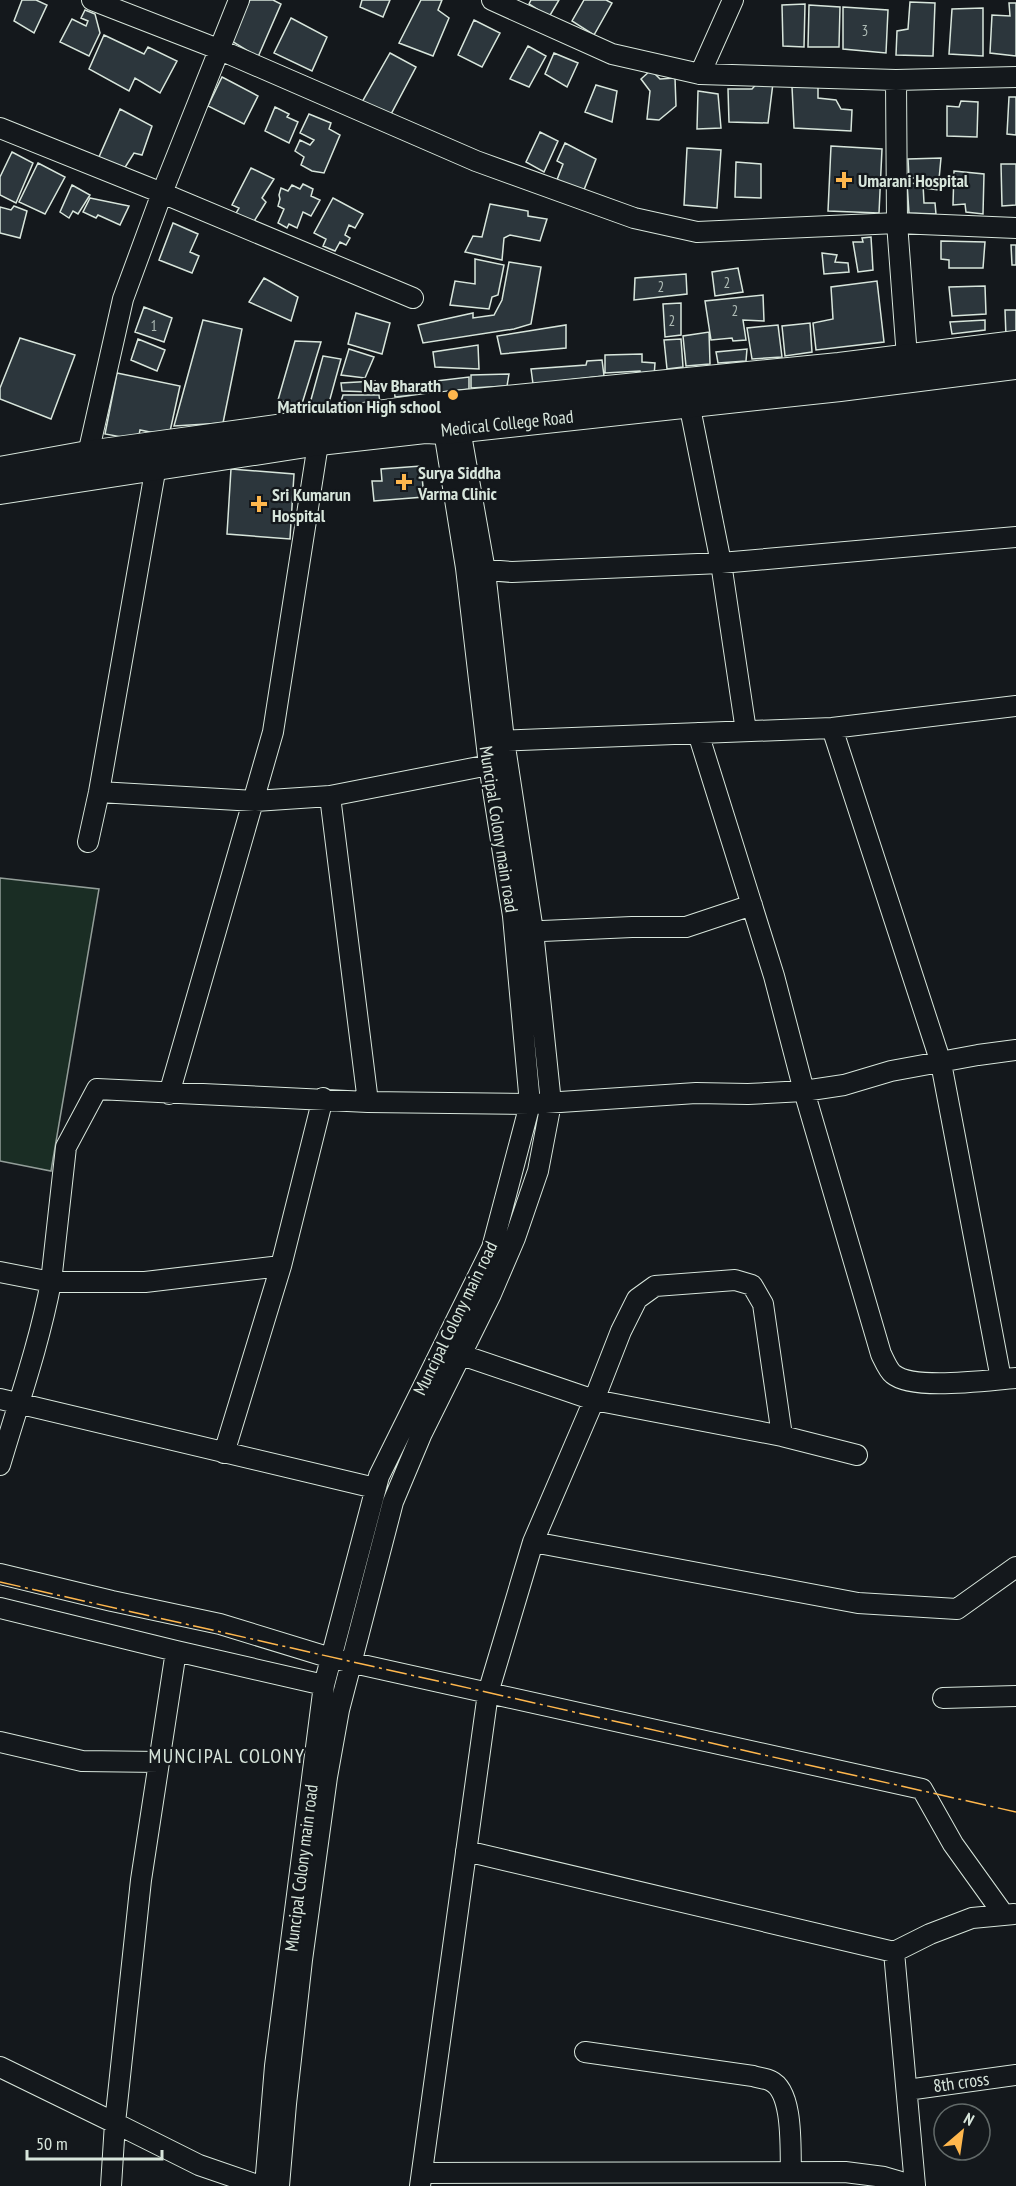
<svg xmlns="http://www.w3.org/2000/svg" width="1016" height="2186" font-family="'PT Sans Narrow',sans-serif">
<rect width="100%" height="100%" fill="#14181c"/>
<path fill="#1a2d24" stroke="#939e99" stroke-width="1.5" d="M0 878 99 889 51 1171 0 1161Z"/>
<path fill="#2c363c" stroke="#d8e6dc" stroke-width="1.5" d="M22 0H36L47 5 34 33 14 21Z
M250 0H273L281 4 258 57 230 40Z
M362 0H390L383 17 360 7Z
M421 0H442L438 10 449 18 433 56 399 43Z
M531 0H559L549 17 529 4Z
M584 0H606L612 3 594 35 572 21Z
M910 2 935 3 933 56 896 55 897 31 908 29Z
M1009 3H1016V56L990 53 992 15 1010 16Z
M805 4 804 47 783 46 782 5Z
M809 5 840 7 839 47H808Z
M843 7 888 10 886 53 843 49Z
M983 8V56L949 54 952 9Z
M85 10 95 14 100 33 89 56 60 42 72 19 86 26 88 21 81 18Z
M291 18 327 37 312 71 274 53Z
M474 20 500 33 482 67 458 55Z
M104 35 144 54 148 47 177 61 160 93 135 78 129 91 89 69Z
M528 46 546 56 529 87 510 79Z
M390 53 416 67 390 116 361 104Z
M554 53 578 63 567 87 545 74Z
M651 70 660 79 675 78 676 106 659 120 647 119 650 91 641 79Z
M222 77 258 96 244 124 208 106Z
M760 80 773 83 768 123 729 122 728 89H752Z
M596 85 617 91 612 122 585 112Z
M818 85V98L836 100 841 109 852 110 851 131 794 128 792 87Z
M698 91 718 94 721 128 697 129Z
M1009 97H1016V135L1007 134Z
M961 101 978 102 977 137 947 136V106L959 107Z
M275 107 289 114 287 117 298 122 289 143 265 131Z
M120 109 152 126 142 155 134 153 124 169 99 157Z
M309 114 331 123 329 129 340 135 324 173 312 171 301 165 304 157 295 151 300 140 310 145 314 140 300 133Z
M540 132 558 141 544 172 526 162Z
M565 143 596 159 582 195 555 185 563 164 557 161Z
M831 146 882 149 879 213 828 211Z
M687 148 721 150 717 208 684 205Z
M12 152 33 163 16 203 0 195V177Z
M941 158 938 190 925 188 924 178H909L908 159Z
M736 162 761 164V198L735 197Z
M38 163 65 177 45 214 19 202Z
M1001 164H1016V205L1002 206Z
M251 168 274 179 262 198 266 202 253 223 235 215 239 208 232 205Z
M954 171 984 174 983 214 966 212 965 204 953 205Z
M907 183 923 184 924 203H935L936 214 909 213Z
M303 184 313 189 311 196 320 200 311 216 303 212 297 228 289 224 287 228 278 223 284 209 278 206 280 199 279 195 281 188 288 191 292 185 300 189Z
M72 185 90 195 78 214 73 211 69 218 60 212Z
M90 198 129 206 120 225 98 215 96 218 83 212Z
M333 198 363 214 355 228 349 225 345 235 350 238 346 245 340 242 335 251 323 246 326 239 314 233Z
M490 204 528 211V216L547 219 540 241 510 235 504 238 502 260 465 252 473 236 482 237Z
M14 206 27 211 20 238 0 233V207L11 210Z
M173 223 198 234 190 252 199 256 192 273 159 260Z
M871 237 873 270 858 272 853 242H863L862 238Z
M941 241 985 242 983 268H949V260L941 259Z
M1011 245H1016V265H1012Z
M822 253 837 255 835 262 848 263 849 272 824 274Z
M475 259 504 265 498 295 492 297 489 309 450 305 455 281 475 284Z
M509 262 541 267 531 324 514 329 423 343 418 325 473 313V318L494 315 502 300Z
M738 268 743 292 715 296 712 272Z
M686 274 687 294 634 300 635 278Z
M264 278 298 297 291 321 249 302Z
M877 281 884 342 816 350 813 323 833 319 831 287Z
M985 286 986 314 952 316 949 287Z
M763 295 764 321 743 320 746 340 733 341 732 338 711 340 705 301Z
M681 303V335L665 337 663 304Z
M144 307 172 318 164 342 135 332Z
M1005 310H1016V337H1006Z
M356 313 390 323 382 354 348 344Z
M203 320 242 329 223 423 174 426Z
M985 320V330L952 334 950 322Z
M810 323 812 352 785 356 782 326Z
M566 325V348L501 354 497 336Z
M778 325 782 357 752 359 747 328Z
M709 332 710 364 686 366 683 336Z
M20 338 75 355 51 419 0 399V388Z
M138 339 165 350 157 371 131 360Z
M681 339 683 367 667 369 664 340Z
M295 341 321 342 301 407 278 400Z
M478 345 479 369 435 367 433 352Z
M349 349 374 357 365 378 341 375Z
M747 349 746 361 718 363 716 352Z
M642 354V362L655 363 654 377 642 378 640 371 605 373V355Z
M323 356 341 359 327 410 309 407Z
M602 360 604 376 533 384 531 369 586 365 587 361Z
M117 373 180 386 169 436 140 430 138 440 105 434Z
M509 374 507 386 471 388V375Z
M469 377V389L395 397 394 386Z
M375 381 373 392 342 391 341 383Z
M343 395H379L380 404 340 405Z
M421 466 424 497 374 501 372 481H382L381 469Z
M231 469 294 474 290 539 227 534Z"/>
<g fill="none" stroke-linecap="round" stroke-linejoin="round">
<defs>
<path id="minor" d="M92 0 218 49 476 161 634 218 697 232 897 223 1016 228
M492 0 612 54 700 74 896 80
M700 74 733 0
M0 128 162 193 413 298
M907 357 897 223 896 80 1016 77
M689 403 721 563 746 731
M88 454 123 299 162 193 239 0
M474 569 512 572 721 563 1016 537
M832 728 941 1063 1001 1379
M698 733 774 976 804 1091 881 1354C884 1360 888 1370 893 1374 913 1391 988 1380 1016 1378
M492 741 832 728 1016 706
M99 792 255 801 330 796
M88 842 99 792 156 466V456
M520 932 632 927H686L752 905
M169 1094 273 732 320 431
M368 1102 330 796 489 765
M281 1266 145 1282H51L66 1147 97 1089 368 1102 530 1104 696 1093 748 1094 804 1091 844 1085 891 1071 978 1055 1016 1050
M0 1272 51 1282C39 1345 18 1404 0 1465
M450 1351 594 1400 782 1436 857 1455
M0 1399 375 1488
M224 1453 281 1266 323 1098
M533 1542 594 1400 621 1331 637 1299 655 1286 735 1280 752 1285 763 1304 782 1436
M0 1574 112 1601 220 1624 331 1658 922 1789 953 1844 1004 1915
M0 1608 176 1651 324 1685
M176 1651 141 1880 115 2123 199 2165 260 2186
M943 1698 1016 1696
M0 1742 82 1761 159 1762
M466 1851 894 1952 930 1934 972 1918 1014 1914
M894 1952 915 2185
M585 2052 753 2076C758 2078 766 2078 771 2081 794 2092 790 2150 791 2172
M0 2067 115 2123 111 2186
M907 2090 1016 2075
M422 2173 845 2172 884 2177 915 2186
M265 2186 275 2066 324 1685 379 1476 492 1248 530 1104 513 916 489 765 466 568 444 431 440 419
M279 2186 286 2104 302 1960 327 1777 339 1710 393 1502 422 1433 491 1294 515 1238 538 1171 551 1103 533 931 504 740 485 571 460 429
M420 2186 488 1693 533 1542 858 1603 957 1609 1016 1567"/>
<path id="major" d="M0 470 88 454 435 406 839 366 1016 344
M0 491 319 442 425 430 444 431 840 388 1016 366"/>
</defs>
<use href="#minor" stroke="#d8e6dc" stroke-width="22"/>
<use href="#major" stroke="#d8e6dc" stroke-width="28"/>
<use href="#minor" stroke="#14181c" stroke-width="20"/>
<use href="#major" stroke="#14181c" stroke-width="26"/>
<path stroke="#ffb74d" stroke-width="1.5" stroke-dasharray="21 4.5 3 4.5" stroke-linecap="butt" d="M0 1582 1016 1812"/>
</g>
<g fill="#ffb74d" stroke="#14181c" stroke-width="2">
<path d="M841 171h6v6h6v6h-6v6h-6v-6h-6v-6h6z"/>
<circle cx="453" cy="395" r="6"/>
<path d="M401 473h6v6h6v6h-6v6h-6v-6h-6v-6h6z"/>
<path d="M256 495h6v6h6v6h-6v6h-6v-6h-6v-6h6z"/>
</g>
<g text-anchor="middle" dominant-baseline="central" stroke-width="4.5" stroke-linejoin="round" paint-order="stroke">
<g font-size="15" fill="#adbab4">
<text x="865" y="30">3</text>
<text x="727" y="282">2</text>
<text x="661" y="286">2</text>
<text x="735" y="310">2</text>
<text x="672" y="320">2</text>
<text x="154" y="325">1</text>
</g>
<g font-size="18" font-weight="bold" fill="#d8e6dc" stroke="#14181c" text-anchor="start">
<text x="858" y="180">Umarani Hospital</text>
<text x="441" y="385" text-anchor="end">Nav Bharath<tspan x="441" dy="21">Matriculation High school</tspan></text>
<text x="418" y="472">Surya Siddha<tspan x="418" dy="21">Varma Clinic</tspan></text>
<text x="272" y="494">Sri Kumarun<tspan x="272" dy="21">Hospital</tspan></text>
</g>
<g font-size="18" fill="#d8e6dc" stroke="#14181c">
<text transform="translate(507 423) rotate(-6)">Medical College Road</text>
<text transform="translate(499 829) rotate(81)">Muncipal Colony main road</text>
<text transform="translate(455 1318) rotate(-64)">Muncipal Colony main road</text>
<text transform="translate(301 1868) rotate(-83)">Muncipal Colony main road</text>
<text transform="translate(961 2082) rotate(-8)">8th cross</text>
</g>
<g font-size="20" letter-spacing="1.5" fill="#d8e6dc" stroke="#14181c">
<text x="227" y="1756">MUNCIPAL COLONY</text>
</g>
</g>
<g transform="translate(962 2132) rotate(29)"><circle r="28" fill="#14181c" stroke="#626a69" stroke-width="1.5"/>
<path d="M0-4.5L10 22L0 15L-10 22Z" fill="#ffb74d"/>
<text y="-9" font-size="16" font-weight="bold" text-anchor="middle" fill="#d8e6dc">N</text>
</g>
<path d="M27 2150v9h135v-9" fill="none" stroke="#d8e6dc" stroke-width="3"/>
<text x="36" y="2150" font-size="18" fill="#d8e6dc" stroke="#14181c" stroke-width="4.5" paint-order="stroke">50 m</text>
</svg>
